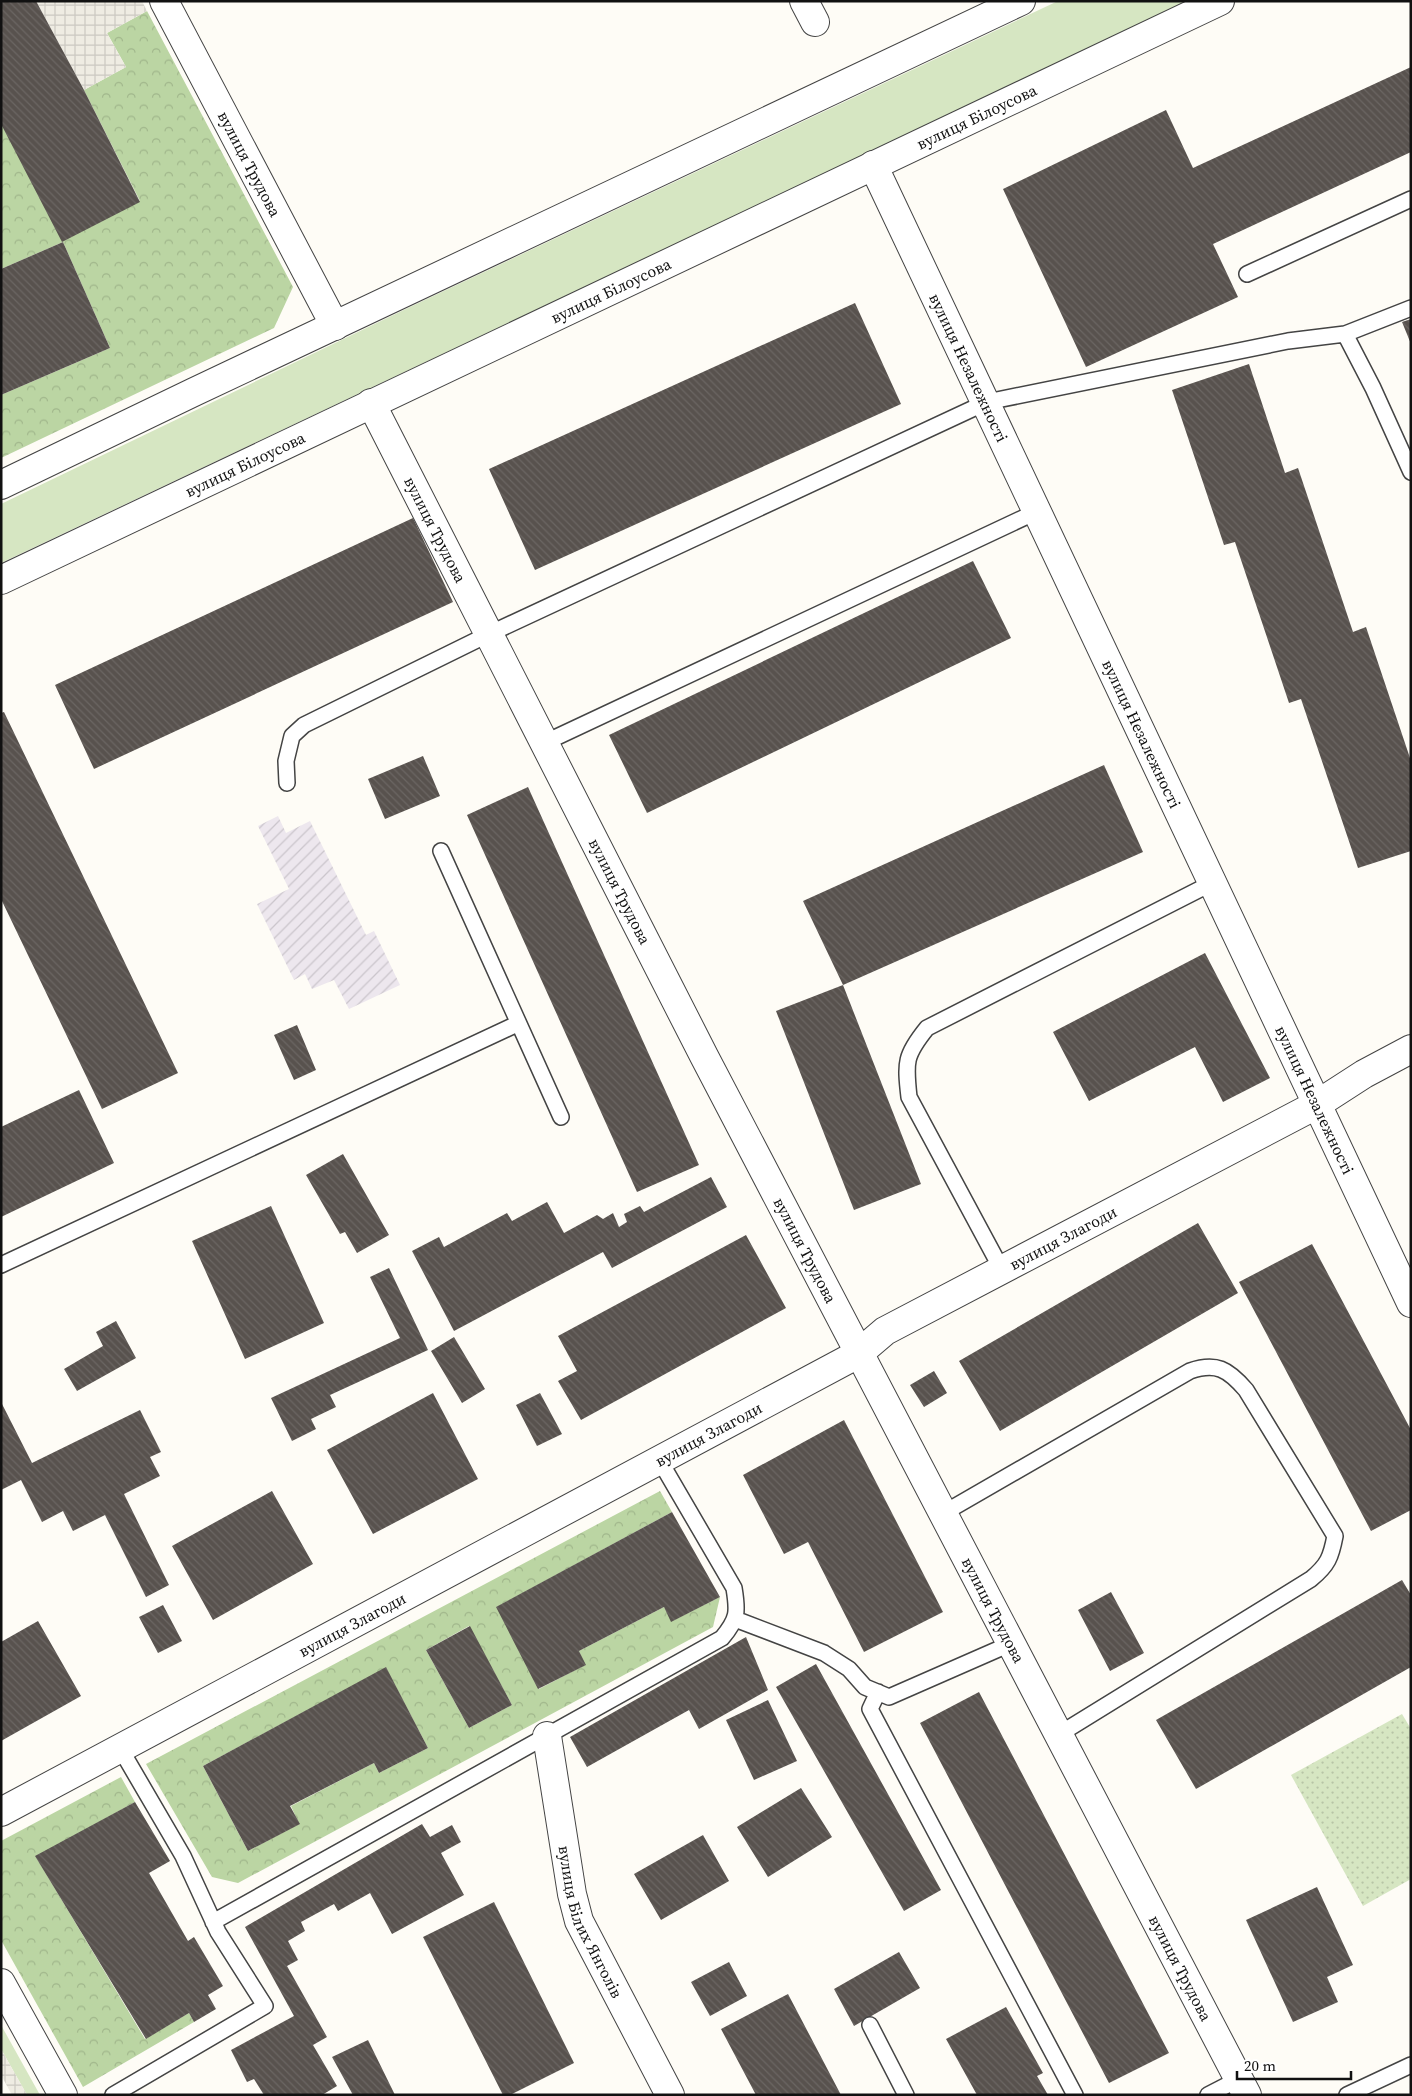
<svg xmlns="http://www.w3.org/2000/svg" width="1412" height="2096" font-family="'Source Serif 4',serif">
<defs>
<pattern id="industrial-furrows" width="10" height="10" patternUnits="userSpaceOnUse" patternTransform="scale(1.25)"><rect width="10" height="10" fill="#ede7ee"/><path d="M-1 1l2-2M0 10L10 0M9 11l2-2" fill="none" stroke="#cac5cb"/></pattern>
<pattern id="forest-crowns" width="20" height="18" patternUnits="userSpaceOnUse" patternTransform="scale(1.25)"><rect width="20" height="18" fill="#bbd5a3"/><path d="M2 6a3 3 0 1 1 6 0M12 15a3 3 0 1 1 6 0" fill="none" stroke="#a0b68b"/></pattern>
<pattern id="park-dots" width="8" height="8" patternUnits="userSpaceOnUse" patternTransform="scale(1.25)"><rect width="8" height="8" fill="#d6e6c2"/><path d="M2 2h.1M6 6h.1" fill="none" stroke="#b7c4a6" stroke-width="1.8" stroke-linecap="round"/></pattern>
<pattern id="plaza-grid" width="8" height="8" patternUnits="userSpaceOnUse" patternTransform="scale(1.25)"><rect width="8" height="8" fill="#efece3"/><path d="M0 4h8M4 0v8" fill="none" stroke="#ccc9c2"/></pattern>
<pattern id="building-back-hatch" width="6" height="6" patternUnits="userSpaceOnUse" patternTransform="scale(1.25)"><rect width="6" height="6" fill="#58524e"/><path d="M-1 5l2 2M0 0l6 6M5-1l2 2" fill="none" stroke="#6b6663"/></pattern>
</defs>
<rect width="100%" height="100%" fill="#fefcf6"/>
<path fill="url(#industrial-furrows)" d="M278 816 286 833 310 821 366 935 374 931 400 985 349 1009 334 980 312 989 305 974 294 980 257 904 289 889 258 826Z"/>
<path fill="#d6e6c2" d="M1058 1H1189L1 563V504L412 306Z
M1 2025 40 2095H27L1 2049Z"/>
<path fill="url(#forest-crowns)" fill-rule="evenodd" d="M147 11 293 287 274 328 1 458V395L110 348 63 242 1 269V124L140 201 84 90 126 67 107 33Z
M660 1491 672 1512 497 1607 539 1689 585 1665 579 1651 664 1607 672 1621 720 1597 713 1627 238 1883 212 1877 146 1764ZM469 1626 512 1705 469 1728 426 1650ZM386 1668 428 1748 379 1773 374 1763 291 1806 299 1824 248 1851 203 1766Z
M121 1777 135 1802 36 1857 145 2039 189 2013 194 2022 83 2087 1 1940V1841Z"/>
<path fill="url(#park-dots)" d="M1402 1714 1411 1729V1879L1363 1906 1291 1775Z"/>
<path fill="url(#plaza-grid)" d="M36 1H142L147 11 107 33 126 67 84 90Z
M1 2049 27 2095H12L1 2075Z"/>
<path fill="url(#building-back-hatch)" d="M1 1H36L84 90 140 202 62 242 1 124Z
M1411 67V152L1213 244 1238 297 1086 367 1003 189 1166 110 1193 168Z
M63 242 110 348 1 395V269Z
M855 303 901 404 535 570 489 469Z
M1411 319V344L1402 322Z
M1249 364 1285 473 1298 468 1353 632 1366 627 1411 761V851L1358 868 1301 699 1289 703 1235 542 1224 545 1172 390Z
M413 518 453 602 94 769 55 685Z
M973 561 1011 638 647 813 609 735Z
M4 712 178 1073 102 1109 1 899V713Z
M423 756 440 796 385 819 368 779Z
M1104 765 1143 852 843 985 921 1184 854 1210 776 1011 843 985 803 901Z
M528 787 699 1165 637 1192 467 815Z
M1205 953 1270 1078 1223 1102 1195 1047 1089 1101 1053 1032Z
M297 1025 316 1070 294 1080 274 1035Z
M79 1090 114 1163 1 1217V1127Z
M343 1154 389 1235 357 1253 345 1232 340 1234 306 1175Z
M711 1177 727 1207 612 1268 603 1252 454 1331 412 1251 439 1237 444 1247 507 1213 512 1221 547 1202 564 1233 597 1215 603 1219 613 1213 619 1227 627 1222 624 1214 640 1206 644 1212Z
M271 1206 324 1323 245 1359 192 1241Z
M1198 1223 1238 1293 1000 1431 959 1361Z
M746 1235 786 1308 581 1420 558 1381 577 1371 558 1336Z
M1312 1244 1411 1430V1510L1371 1531 1239 1282Z
M389 1268 428 1350 330 1395 336 1407 311 1419 316 1429 292 1441 271 1398 400 1338 370 1277Z
M116 1321 136 1358 77 1391 64 1369 103 1346 96 1332Z
M454 1337 485 1389 462 1403 431 1351Z
M934 1371 947 1393 924 1407 910 1385Z
M433 1393 478 1479 373 1534 327 1450Z
M540 1393 562 1434 537 1446 516 1405Z
M1 1402 32 1463 140 1410 161 1452 150 1457 160 1476 124 1494 169 1585 146 1597 105 1515 73 1531 63 1511 42 1522 21 1480 1 1490Z
M844 1420 943 1612 864 1652 808 1542 784 1554 743 1475Z
M272 1491 313 1564 213 1620 172 1546Z
M672 1512 720 1597 671 1622 664 1607 579 1651 586 1665 538 1689 496 1607Z
M1402 1580 1411 1595V1667L1196 1789 1156 1720Z
M1111 1592 1144 1653 1110 1671 1078 1610Z
M163 1605 182 1641 158 1653 139 1617Z
M38 1621 81 1696 1 1741V1642Z
M470 1626 512 1705 469 1728 426 1650Z
M746 1637 768 1690 699 1729 689 1710 587 1767 570 1737Z
M816 1664 941 1890 904 1911 776 1687Z
M386 1667 428 1748 379 1773 374 1763 290 1806 300 1824 248 1851 203 1766Z
M979 1692 1169 2053 1109 2083 920 1723Z
M768 1700 797 1761 754 1780 726 1720Z
M801 1788 832 1837 768 1877 737 1827Z
M135 1802 170 1861 149 1873 188 1941 194 1937 223 1986 208 1995 216 2009 194 2022 189 2013 146 2039 35 1856Z
M422 1824 430 1837 452 1825 461 1842 441 1853 464 1895 392 1934 370 1893 338 1911 334 1904 301 1922 305 1931 288 1941 298 1960 287 1966 327 2037 313 2045 337 2086 322 2095H264L254 2079 247 2082 231 2050 294 2016 245 1927Z
M703 1835 729 1881 661 1920 634 1874Z
M1317 1887 1353 1965 1327 1977 1338 2002 1293 2022 1246 1920Z
M494 1902 574 2063 510 2095H503L423 1937Z
M899 1952 920 1988 854 2026 834 1989Z
M729 1962 747 1996 710 2016 691 1982Z
M788 1994 841 2095H756L721 2029Z
M1006 2007 1043 2073 1037 2076 1048 2095H977L946 2039Z
M368 2040 395 2095H353L332 2057Z"/>
<g fill="none" stroke-linecap="round" stroke-linejoin="round">
<defs>
<path id="service" d="M1247 274 1411 199
M1345 334 1373 388 1411 472
M544 743 1038 511
M287 783 286 761 292 736 304 725 489 634 987 402 1288 341 1345 334 1411 308
M441 851 561 1117
M1 1265 517 1024
M1002 1270 909 1097C905 1062 905 1055 927 1028L1212 883
M942 1514 1190 1371C1216 1362 1228 1369 1246 1390L1335 1536C1331 1557 1328 1565 1311 1579L1058 1735
M735 1619 824 1653 849 1669 865 1687 889 1697 1010 1644
M878 1692 870 1709 1075 2095
M213 1922 722 1638C738 1619 738 1612 734 1588L660 1461
M870 2025 906 2095
M113 2095 265 2006 218 1932 183 1856 120 1748
M1208 2095 1239 2079
M1347 2095 1411 2065"/>
<g id="minor">
<path id="s1" d="M164 1 335 326"/>
<path d="M804 1 815 22"/>
<path id="s2" d="M873 165 1411 1303"/>
<path id="s3" d="M371 403 704 1056 1247 2095"/>
<path d="M1 485 194 392 1021 1"/>
<path id="s4" d="M1 580 1220 1"/>
<path id="s5" d="M547 1736 572 1894 579 1921 670 2095"/>
<path id="s6" d="M1 1812 858 1354 885 1331 1316 1105 1364 1074 1411 1049"/>
<path d="M1 1983 63 2095"/>
</g>
</defs>
<use href="#service" stroke="#444" stroke-width="18"/>
<use href="#minor" stroke="#444" stroke-width="30"/>
<use href="#service" stroke="#fff" stroke-width="15"/>
<use href="#minor" stroke="#fff" stroke-width="28"/>
</g>
<g text-anchor="middle" dominant-baseline="central" stroke-width="5" stroke-linejoin="round" paint-order="stroke">
<g font-size="16" fill="#111" stroke="#fff">
<text stroke="none"><textPath href="#s4" startOffset="1080">вулиця Білоусова</textPath></text>
<text stroke="none"><textPath href="#s1" startOffset="184">вулиця Трудова</textPath></text>
<text stroke="none"><textPath href="#s4" startOffset="675">вулиця Білоусова</textPath></text>
<text stroke="none"><textPath href="#s2" startOffset="224">вулиця Незалежності</textPath></text>
<text stroke="none"><textPath href="#s4" startOffset="270">вулиця Білоусова</textPath></text>
<text stroke="none"><textPath href="#s3" startOffset="142">вулиця Трудова</textPath></text>
<text stroke="none"><textPath href="#s2" startOffset="629">вулиця Незалежності</textPath></text>
<text stroke="none"><textPath href="#s3" startOffset="548">вулиця Трудова</textPath></text>
<text stroke="none"><textPath href="#s2" startOffset="1034">вулиця Незалежності</textPath></text>
<text stroke="none"><textPath href="#s6" startOffset="1208">вулиця Злагоди</textPath></text>
<text stroke="none"><textPath href="#s3" startOffset="952">вулиця Трудова</textPath></text>
<text stroke="none"><textPath href="#s6" startOffset="802">вулиця Злагоди</textPath></text>
<text stroke="none"><textPath href="#s3" startOffset="1358">вулиця Трудова</textPath></text>
<text stroke="none"><textPath href="#s6" startOffset="398">вулиця Злагоди</textPath></text>
<text stroke="none"><textPath href="#s5" startOffset="192">вулиця Білих Янголів</textPath></text>
<text stroke="none"><textPath href="#s3" startOffset="1762">вулиця Трудова</textPath></text>
</g>
</g>
<rect width="1412" height="2096" fill="none" stroke="#111111" stroke-width="5"/>
<path d="M1237 2071v8h114v-8" fill="none" stroke="#111111" stroke-width="2.5"/>
<text x="1244" y="2071" font-size="15" fill="#111111" stroke="#ffffff" stroke-width="4" paint-order="stroke">20 m</text>
</svg>
